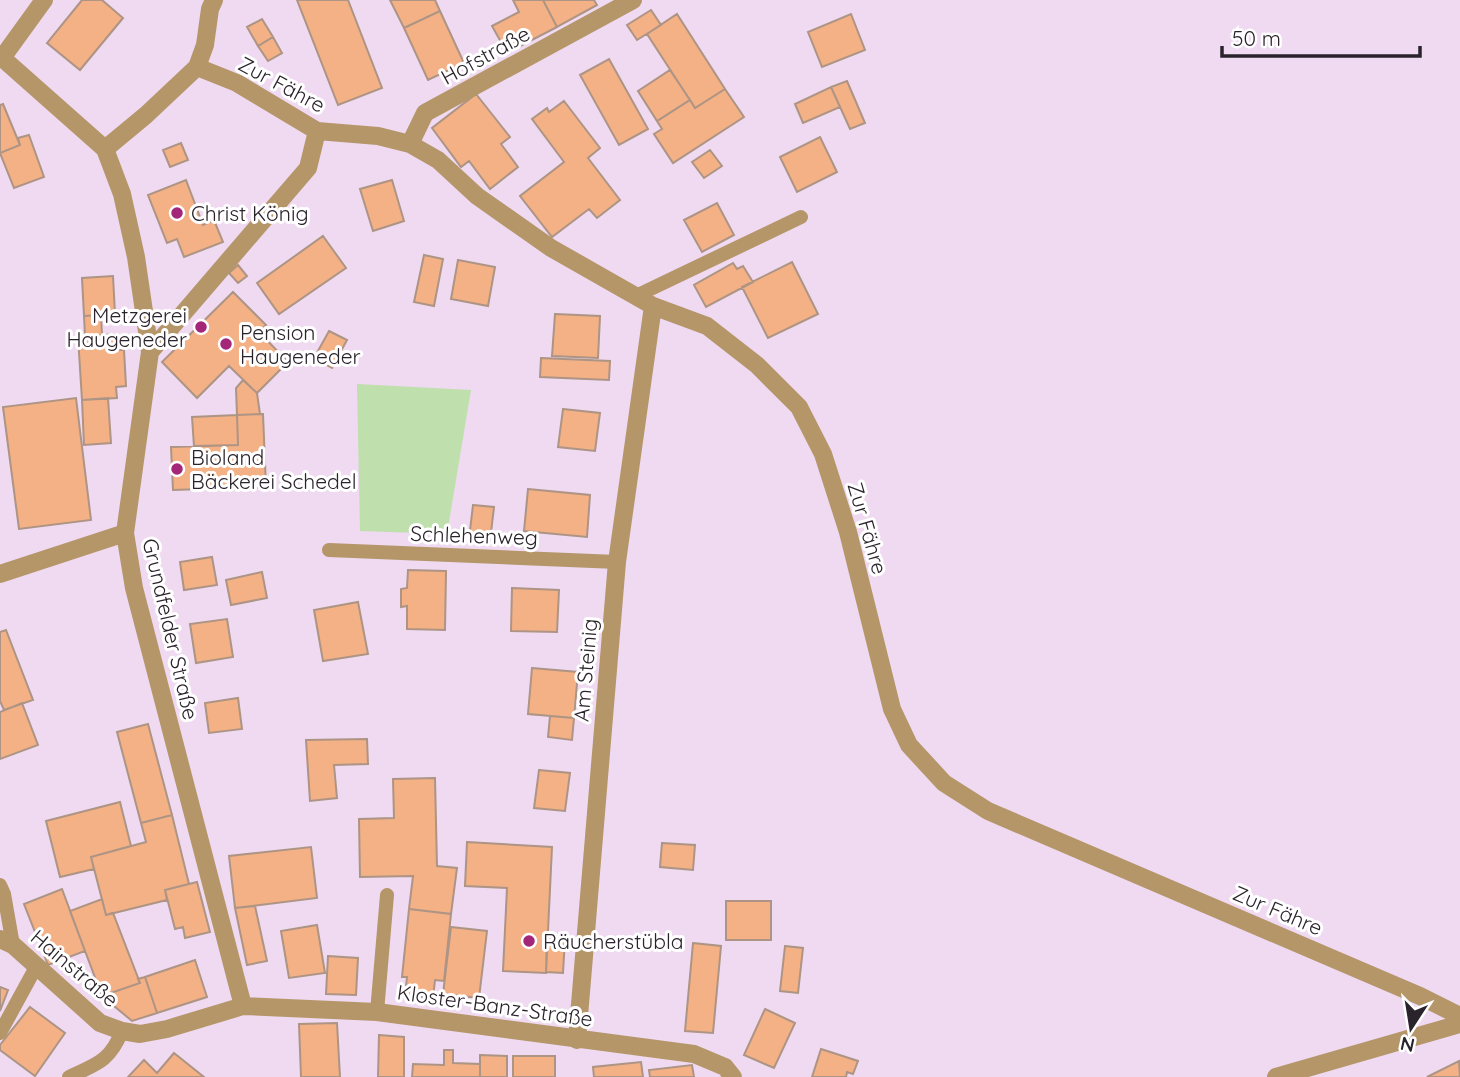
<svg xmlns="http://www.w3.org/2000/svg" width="1460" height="1077" font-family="Quicksand,sans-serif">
<rect width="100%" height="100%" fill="#efdaf1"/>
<path fill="#bfe0ac" d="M357 384 471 390 447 534 360 531Z"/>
<path fill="#f4b186" stroke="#ad9484" stroke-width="2" d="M82 0H102L123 18 80 70 47 43Z
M297 0H348L382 88 338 105Z
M390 0H435L440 11 404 28Z
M513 0H543L557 27 507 53 492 26 519 12Z
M543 0H594L597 5 557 27Z
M651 10 661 25 637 40 627 25Z
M440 11 464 63 428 80 404 28Z
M677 14 725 89 695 108 647 34Z
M851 14 865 50 822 67 808 32Z
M262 19 273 37 258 46 247 27Z
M273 37 282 53 268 61 258 46Z
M609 59 648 129 619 145 580 75Z
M670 70 690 100 657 121 638 91Z
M847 81 865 123 850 129 831 87Z
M831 87 840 107 803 123 795 104Z
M725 89 744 117 673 163 654 134 662 129 657 121 690 100 695 108Z
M476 94 510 137 501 144 518 167 490 189 469 161 461 167 432 128Z
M564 101 600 148 588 158 620 200 597 218 589 209 552 237 520 196 564 162 532 119 547 108 549 112Z
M3 104 20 145 0 153V105Z
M29 135 44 177 14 188 0 153 20 145 18 138Z
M820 137 837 172 797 192 780 157Z
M181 143 188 160 170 167 163 150Z
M710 150 722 166 704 178 692 162Z
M186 180 203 225 214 220 223 242 184 257 177 239 167 243 148 195Z
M392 180 404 221 373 231 360 189Z
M717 203 734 235 702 252 684 220Z
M323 236 346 268 279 314 257 283Z
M424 255 443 259 434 306 414 302Z
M458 260 495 267 488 306 451 299Z
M792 262 818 314 768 338 742 287Z
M733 263 737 269 743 266 753 282 706 307 694 285Z
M238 265 247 276 238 283 229 273Z
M113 276 115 314 84 316 82 278Z
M233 292 266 325 259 332 288 362 257 393 229 366 197 398 162 362Z
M555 314 600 316 598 358 552 356Z
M101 315 102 335 85 336 84 316Z
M329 331 347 340 332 368 314 358Z
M115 334 116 350H124L126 386 116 387 117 398 82 400 78 337Z
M541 358 610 361 609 380 540 377Z
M243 380 257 393 260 414 237 415 236 388Z
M76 398 91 520 19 529 3 407Z
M108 398 111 443 84 445 82 400Z
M563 409 600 413 595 451 558 447Z
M263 414 266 487 173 490 171 447 238 445 237 415Z
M237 415 238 445 194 446 192 417Z
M528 489 590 495 587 537 524 531Z
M473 505 494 507 490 541 469 539Z
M212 557 217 585 184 590 180 562Z
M408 570 446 571 445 630 407 629V606L401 607V589L407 588Z
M262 572 267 598 231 605 226 580Z
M512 588 559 590 557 632 511 631Z
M358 602 368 654 323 661 314 610Z
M227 619 233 657 196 663 190 624Z
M6 630 33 700 4 710 0 701V632Z
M532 668 578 672 574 718 528 714Z
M238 698 242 729 209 733 205 703Z
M22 703 38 745 0 759V712Z
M550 716 574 718 572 740 548 737Z
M148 724 172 815 141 823 117 732Z
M367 739 368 764 334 765 337 798 310 801 306 740Z
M539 770 570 773 565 811 534 808Z
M435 778 437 866 457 868 451 914 409 909 413 876 360 877 359 819 394 818 393 779Z
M120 802 131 846 91 857 94 869 60 877 46 821Z
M172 815 189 884 165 890 167 900 106 915 91 857 146 842 141 823Z
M467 842 552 847 546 973 503 971 507 888 465 886Z
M662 843 695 845 693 870 660 867Z
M311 847 317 898 235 908 229 856Z
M197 882 210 932 185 938 183 927 175 929 165 890Z
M62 889 85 951 48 965 24 904Z
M102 899 106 915 113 913 140 983 102 996 70 911Z
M726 901H771V940H726Z
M255 906 267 961 247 965 235 908Z
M409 909 451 914 444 981 435 980 433 998 405 995 407 977H402Z
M317 925 325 973 289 978 281 931Z
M451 927 487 931 479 998 443 994Z
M547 937 565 938 563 973 546 972Z
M693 943 721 946 713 1033 685 1031Z
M785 946 803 948 798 993 780 991Z
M328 956 358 958 356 995 326 994Z
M195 960 207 997 157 1013 145 977Z
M145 977 157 1013 132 1021 102 996 140 983 138 979Z
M0 987 8 990 0 1011Z
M30 1007 65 1033 35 1076 0 1050V1045Z
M765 1009 795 1023 774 1068 744 1055Z
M337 1023 340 1077H301L299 1024Z
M379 1035 404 1037V1077H378Z
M821 1049 858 1061 853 1074 847 1072 846 1077H812Z
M444 1050H453V1063L480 1064V1077H412L413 1064 444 1065Z
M174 1053 204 1077H128L144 1060 157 1073Z
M480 1055 507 1056V1077H480Z
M513 1056H555V1077H513Z
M1459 1061 1460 1077H1427Z
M641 1062 643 1077H594L593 1067Z
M692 1065 694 1077H650L649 1070Z"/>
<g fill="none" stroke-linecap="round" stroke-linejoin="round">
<path stroke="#b49669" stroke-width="14" d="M636 296 801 217
M329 550 617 562
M0 885 4 894 13 945
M377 1012 387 895
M0 1033 36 967
M69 1077C97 1064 110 1061 122 1031"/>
<path stroke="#b49669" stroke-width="18" d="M0 56 105 149 122 194 136 257 150 352 125 533 134 588 243 1006
M2 58 44 0
M197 67 237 83 317 131 378 136 410 144 438 160 477 196 551 248 653 306 707 326 757 365 799 407 823 454 848 532 892 709 909 745 944 783 988 811 1420 996 1460 1016
M410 144 425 113 633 0
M105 149 146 115 197 67 205 45 210 9 214 0
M150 352 308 168 317 131
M0 574 125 533
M0 939 13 945 100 1023 122 1031 140 1034 167 1029 243 1006 377 1012 694 1054 725 1067 733 1077
M577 1040 617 562 653 306
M1276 1077 1460 1024"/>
</g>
<g fill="#a32679" stroke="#fff" stroke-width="2.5">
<circle cx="177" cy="213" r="7"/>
<circle cx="201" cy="327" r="7"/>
<circle cx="226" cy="344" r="7"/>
<circle cx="177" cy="469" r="7"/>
<circle cx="529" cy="941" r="7"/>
</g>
<g text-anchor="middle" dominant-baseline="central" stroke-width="6" stroke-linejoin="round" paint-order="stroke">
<g font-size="21" fill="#2a232b" stroke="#fff">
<text transform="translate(485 55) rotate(-29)">Hofstraße</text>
<text transform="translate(282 84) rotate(28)">Zur Fähre</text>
<text transform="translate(868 528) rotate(74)">Zur Fähre</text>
<text transform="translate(474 535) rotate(2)">Schlehenweg</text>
<text transform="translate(171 629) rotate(77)">Grundfelder Straße</text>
<text transform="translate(585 670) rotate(-85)">Am Steinig</text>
<text transform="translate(1278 910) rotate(23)">Zur Fähre</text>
<text transform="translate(75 968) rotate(40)">Hainstraße</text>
<text transform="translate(495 1005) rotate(8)">Kloster-Banz-Straße</text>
</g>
<g font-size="21" fill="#2a232b" stroke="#fff" text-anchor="start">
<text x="191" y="213">Christ König</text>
<text x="187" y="315" text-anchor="end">Metzgerei<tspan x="187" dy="24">Haugeneder</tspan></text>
<text x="240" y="332">Pension<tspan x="240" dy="24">Haugeneder</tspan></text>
<text x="191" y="457">Bioland<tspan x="191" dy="24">Bäckerei Schedel</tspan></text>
<text x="543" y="941">Räucherstübla</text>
</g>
</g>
<g transform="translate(1411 1028) rotate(192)" stroke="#ffffff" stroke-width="5" paint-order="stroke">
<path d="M0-5L12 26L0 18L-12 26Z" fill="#2a232b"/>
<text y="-10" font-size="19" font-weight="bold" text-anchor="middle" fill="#2a232b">N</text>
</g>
<path d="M1222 46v10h198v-10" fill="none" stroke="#2a232b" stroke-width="3.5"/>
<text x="1232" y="46" font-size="21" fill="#2a232b" stroke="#ffffff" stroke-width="5" paint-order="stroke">50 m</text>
</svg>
